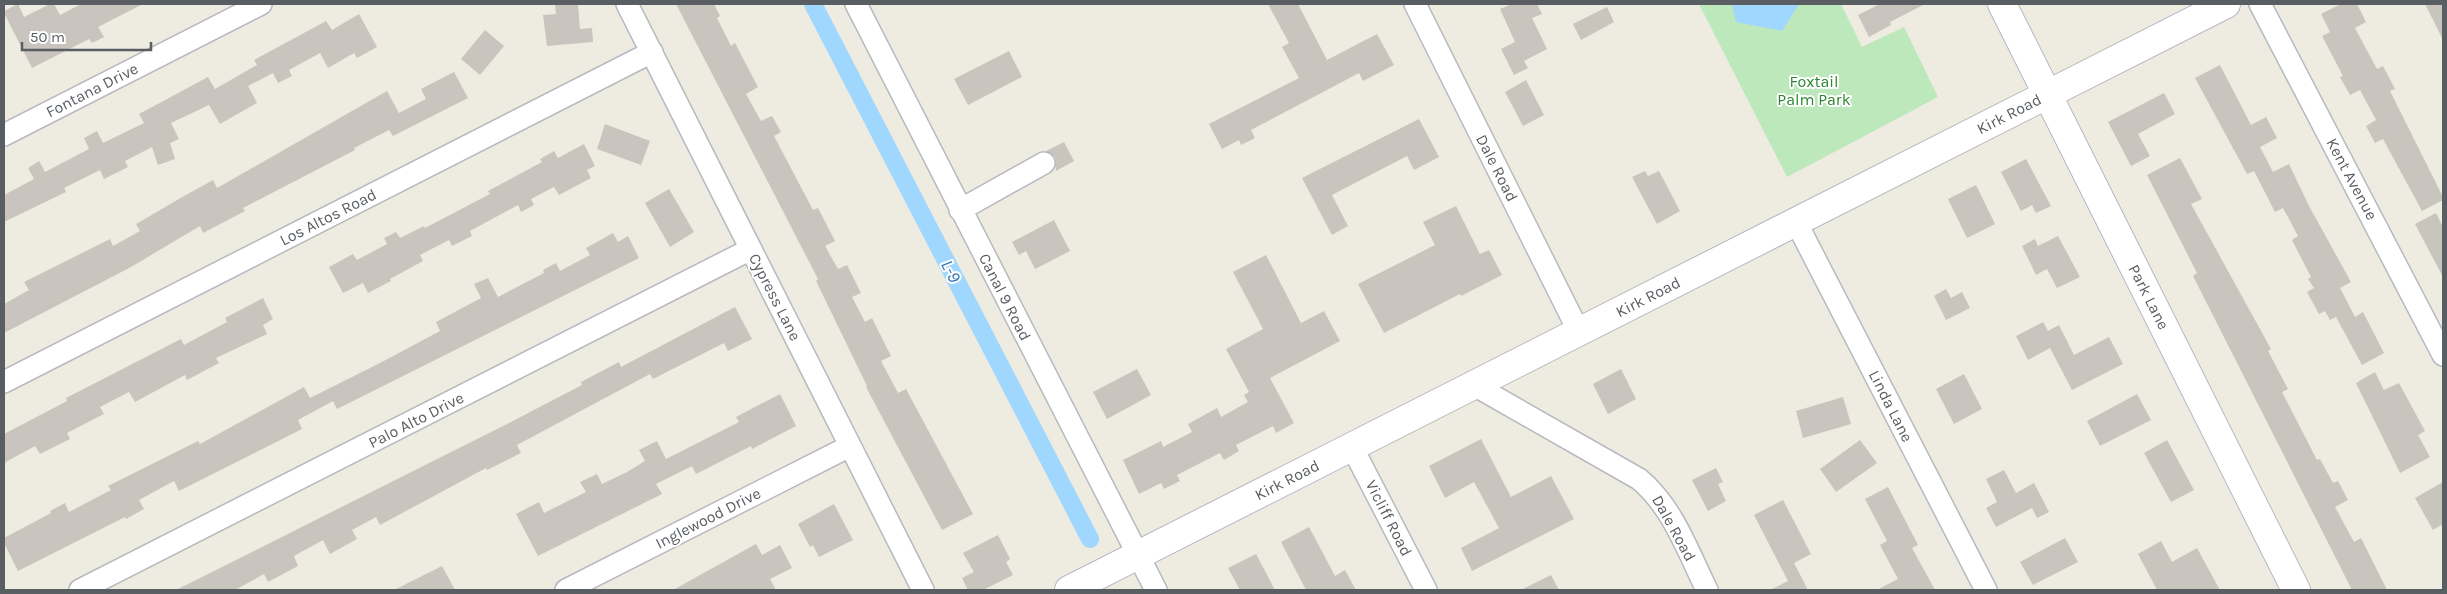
<svg xmlns="http://www.w3.org/2000/svg" width="2447" height="594" font-family="Karla,sans-serif">
<rect width="100%" height="100%" fill="#eeebe1"/>
<path fill="#bce8bb" d="M1699 4H1841L1862 47 1904 27 1938 97 1787 177Z"/>
<path fill="#9fd7ff" d="M1732 4H1799L1782 31 1736 22Z"/>
<g fill="none" stroke-linecap="round" stroke-linejoin="round">
<path stroke="#9fd7ff" stroke-width="18" d="M813 4 1090 539"/>
</g>
<path fill="#c9c5be" d="M18 4 24 17 50 4H54L60 15 81 4H143L98 27 104 37 92 43 89 39 32 68 4 13V11Z
M555 4H578L580 29 592 28 593 42 547 46 543 15 556 14Z
M676 4H714L720 16 717 18 731 46 735 43 758 87 746 94 761 121 772 116 781 132 774 136 813 210 818 208 835 241 825 246 838 269 847 265 861 293 852 297 865 322 872 318 891 356 881 361 898 393 906 389 973 514 942 530 866 387 867 386 816 281 818 279Z
M1268 4H1298L1327 60 1377 34 1394 65 1363 81 1359 73 1251 130 1255 138 1241 145 1239 140 1222 149 1209 124 1299 78 1282 47 1289 43Z
M1512 4H1537L1542 14 1532 18 1547 49 1524 61 1528 68 1514 75 1501 49 1515 42 1500 9Z
M1880 4H1925L1890 22 1891 25 1869 37 1858 15Z
M2341 4H2357L2366 22 2355 28 2377 69 2383 66 2395 89 2390 91 2443 197V200L2422 211 2383 139 2375 143 2366 126 2376 120 2360 90 2350 95 2340 77 2343 76 2322 36 2330 32 2321 14Z
M2425 4H2443V40Z
M1607 7 1614 22 1581 40 1573 24Z
M359 14 377 47 357 58 354 53 328 68 320 53 289 70 292 76 278 83 273 73 248 86 257 103 220 124 209 105 171 123 179 139 170 143 175 159 158 165 152 147 125 161 128 167 104 179 100 170 64 188 66 192 4 222V195L34 179 28 168 39 161 45 172 89 149 84 138 97 131 103 143 144 123 139 114 208 77 215 89 257 65 254 60 326 21 332 30Z
M485 30 504 46 480 75 461 59Z
M1009 51 1022 77 968 105 954 79Z
M2220 65 2251 125 2266 117 2277 138 2260 147 2273 172 2289 164 2309 206 2351 282 2340 288 2355 317 2363 312 2384 353 2362 365 2336 317 2330 320 2325 311 2319 314 2307 292 2314 288 2308 279 2311 277 2292 240 2298 236 2283 208 2275 212 2254 171 2247 174 2195 78Z
M454 72 468 98 393 136 389 130 354 148 355 150 243 208 245 211 203 233 200 226 131 267 4 333V304L29 290 24 282 110 239 113 246 140 231 136 224 184 196 213 180 217 188 387 91 399 113 426 99 421 89Z
M1526 80 1544 115 1523 126 1505 92Z
M2164 93 2175 114 2138 134 2150 156 2131 166 2108 122Z
M1419 119 1439 157 1414 170 1407 156 1332 195 1348 226 1332 235 1302 178Z
M605 124 650 141 641 165 597 149Z
M1064 142 1074 161 1056 171 1055 157 1046 151Z
M584 144 595 166 587 170 591 178 559 195 554 187 531 199 534 205 521 212 518 205 470 231 472 236 452 246 449 240 420 255 423 261 390 279 391 281 368 293 363 283 343 293 329 267 353 254 357 260 387 244 384 238 396 232 400 238 424 226 425 228 490 194 488 191 542 162 540 159 554 151 558 158Z
M2180 158 2202 199 2191 204 2271 349 2268 351 2288 389 2282 392 2317 460 2320 459 2333 483 2338 481 2348 500 2335 507 2354 542 2361 538 2387 590H2352L2193 276 2197 273 2147 175Z
M2026 159 2051 206 2036 213 2032 205 2021 211 2001 172Z
M1645 171 1648 176 1659 171 1680 211 1657 224 1632 177Z
M1976 185 1995 224 1967 238 1948 199Z
M669 189 694 232 670 247 645 203Z
M1456 206 1480 254 1489 250 1502 275 1461 296 1460 294 1384 333 1358 284 1435 245 1423 222Z
M2436 213 2443 227V277L2415 224Z
M1054 220 1070 251 1035 269 1026 251 1019 255 1012 242Z
M613 233 618 242 628 236 639 258 337 409 333 401 298 420 302 429 179 491 174 481 139 500 144 509 126 519 125 517 18 571 4 543V538L51 513 50 511 65 503 69 512 111 490 108 486 198 441 200 444 304 387 310 398 380 363 440 331 436 322 481 298 474 284 488 278 498 297 544 273 543 270 556 263 560 271 590 255 586 248Z
M2058 236 2080 277 2057 288 2047 269 2036 275 2022 246 2035 239 2038 246Z
M1266 255 1301 323 1324 311 1340 341 1270 378 1294 423 1276 433 1273 426 1236 445 1239 451 1224 460 1220 453 1177 475 1180 481 1164 489 1161 483 1139 494 1123 460 1161 441 1163 447 1192 432 1188 424 1217 408 1221 417 1248 402 1244 395 1249 392 1226 349 1263 329 1233 272Z
M1946 289 1951 298 1962 292 1970 308 1946 320 1934 296Z
M263 298 273 319 263 325 267 334 216 358 219 363 187 380 185 375 135 402 129 392 100 407 104 414 67 433 70 439 40 454 35 446 4 463V434L67 401 66 398 181 339 184 345 227 322 225 318Z
M735 307 752 339 728 351 724 343 653 379 650 374 517 445 521 453 487 470 486 468 380 525 376 517 352 530 357 539 330 554 323 540 294 556 298 566 268 582 264 574 235 590H176L507 424 582 385 581 382 619 362 621 367Z
M2043 322 2048 331 2059 325 2074 355 2109 337 2123 364 2072 390 2050 348 2028 360 2016 336Z
M1137 369 1151 395 1107 419 1093 392Z
M1621 369 1636 399 1608 414 1593 384Z
M2375 372 2384 390 2399 383 2425 431 2418 435 2430 457 2400 473 2356 383Z
M1964 374 1982 409 1954 424 1936 389Z
M780 394 796 426 752 449 751 446 696 474 692 466 656 484 662 494 538 556 516 514 539 502 544 513 586 492 580 482 597 474 602 484 627 472 645 461 639 450 657 441 666 459 739 422 736 417Z
M2137 394 2151 420 2100 446 2087 421Z
M1843 397 1851 424 1803 438 1796 411Z
M1481 439 1511 497 1551 476 1574 519 1472 571 1461 548 1499 528 1474 482 1445 498 1429 466Z
M1860 440 1877 463 1836 492 1820 469Z
M2167 440 2194 490 2171 502 2144 453Z
M1716 468 1723 482 1718 484 1726 501 1708 511 1692 480Z
M2004 470 2016 493 2034 483 2049 512 2037 518 2032 508 1996 527 1986 508 1997 502 1986 479Z
M2443 482V524L2433 530 2415 498Z
M1888 487 1918 545 1912 548 1935 590H1877L1898 579 1880 545 1887 541 1865 499Z
M1783 500 1811 554 1794 563 1808 590H1770L1788 581 1754 515Z
M834 504 853 540 819 557 813 545 810 547 798 524Z
M1309 527 1335 576 1345 570 1356 590H1306L1281 542Z
M998 535 1010 559 1006 562 1013 575 983 590H968L962 578 974 572 963 553Z
M2065 538 2078 562 2033 585 2020 562Z
M2161 541 2172 562 2197 548 2220 590H2157L2138 554Z
M756 544 762 555 780 545 792 568 770 579 776 590H673Z
M1256 554 1275 590H1240L1228 568Z
M442 566 455 590H394Z
M1551 575 1559 590H1521Z"/>
<g fill="none" stroke-linecap="round" stroke-linejoin="round">
<defs>
<path id="street" d="M627 4 923 590
M856 4 1156 590
M1415 4 1579 332
M2260 4 2443 355
M4 135 261 4
M960 210 1044 163
M1796 222 1986 590
M4 382 652 52
M1474 385 1639 479C1673 507 1688 552 1707 590
M1352 447 1426 590
M80 590 751 249
M566 590 850 446"/>
<path id="secondary" d="M2002 4 2296 590
M1069 590 2226 4"/>
</defs>
<use href="#street" stroke="#b6babf" stroke-width="24"/>
<use href="#secondary" stroke="#b5b9bf" stroke-width="30"/>
<use href="#street" stroke="#fff" stroke-width="21"/>
<use href="#secondary" stroke="#fff" stroke-width="28"/>
</g>
<g text-anchor="middle" dominant-baseline="central" stroke-width="4" stroke-linejoin="round" paint-order="stroke">
<g font-size="16" fill="#2e8630" stroke="#fff">
<text x="1814" y="81">Foxtail<tspan x="1814" dy="18">Palm Park</tspan></text>
</g>
<g font-size="16" fill="#595e63" stroke="#fff">
<text transform="translate(92 90) rotate(-27)">Fontana Drive</text>
<text transform="translate(2009 114) rotate(-27)">Kirk Road</text>
<text transform="translate(1497 168) rotate(63)">Dale Road</text>
<text transform="translate(2352 179) rotate(62)">Kent Avenue</text>
<text transform="translate(328 217) rotate(-27)">Los Altos Road</text>
<text transform="translate(775 297) rotate(63)">Cypress Lane</text>
<text transform="translate(1005 297) rotate(63)">Canal 9 Road</text>
<text transform="translate(1648 297) rotate(-27)">Kirk Road</text>
<text transform="translate(2149 297) rotate(63)">Park Lane</text>
<text transform="translate(1891 406) rotate(63)">Linda Lane</text>
<text transform="translate(416 420) rotate(-27)">Palo Alto Drive</text>
<text transform="translate(1287 480) rotate(-27)">Kirk Road</text>
<text transform="translate(708 518) rotate(-27)">Inglewood Drive</text>
<text transform="translate(1389 518) rotate(63)">Vicliff Road</text>
<text transform="translate(1674 528) rotate(61)">Dale Road</text>
</g>
<g font-size="18" font-style="italic" fill="#3678b8" stroke="#fff">
<text transform="translate(951 271) rotate(63)">L-9</text>
</g>
</g>
<rect width="2447" height="594" fill="none" stroke="#595e63" stroke-width="10"/>
<path d="M22 42v8h129v-8" fill="none" stroke="#595e63" stroke-width="2.5"/>
<text x="30" y="42" font-size="15" fill="#595e63" stroke="#ffffff" stroke-width="4" paint-order="stroke">50 m</text>
</svg>
